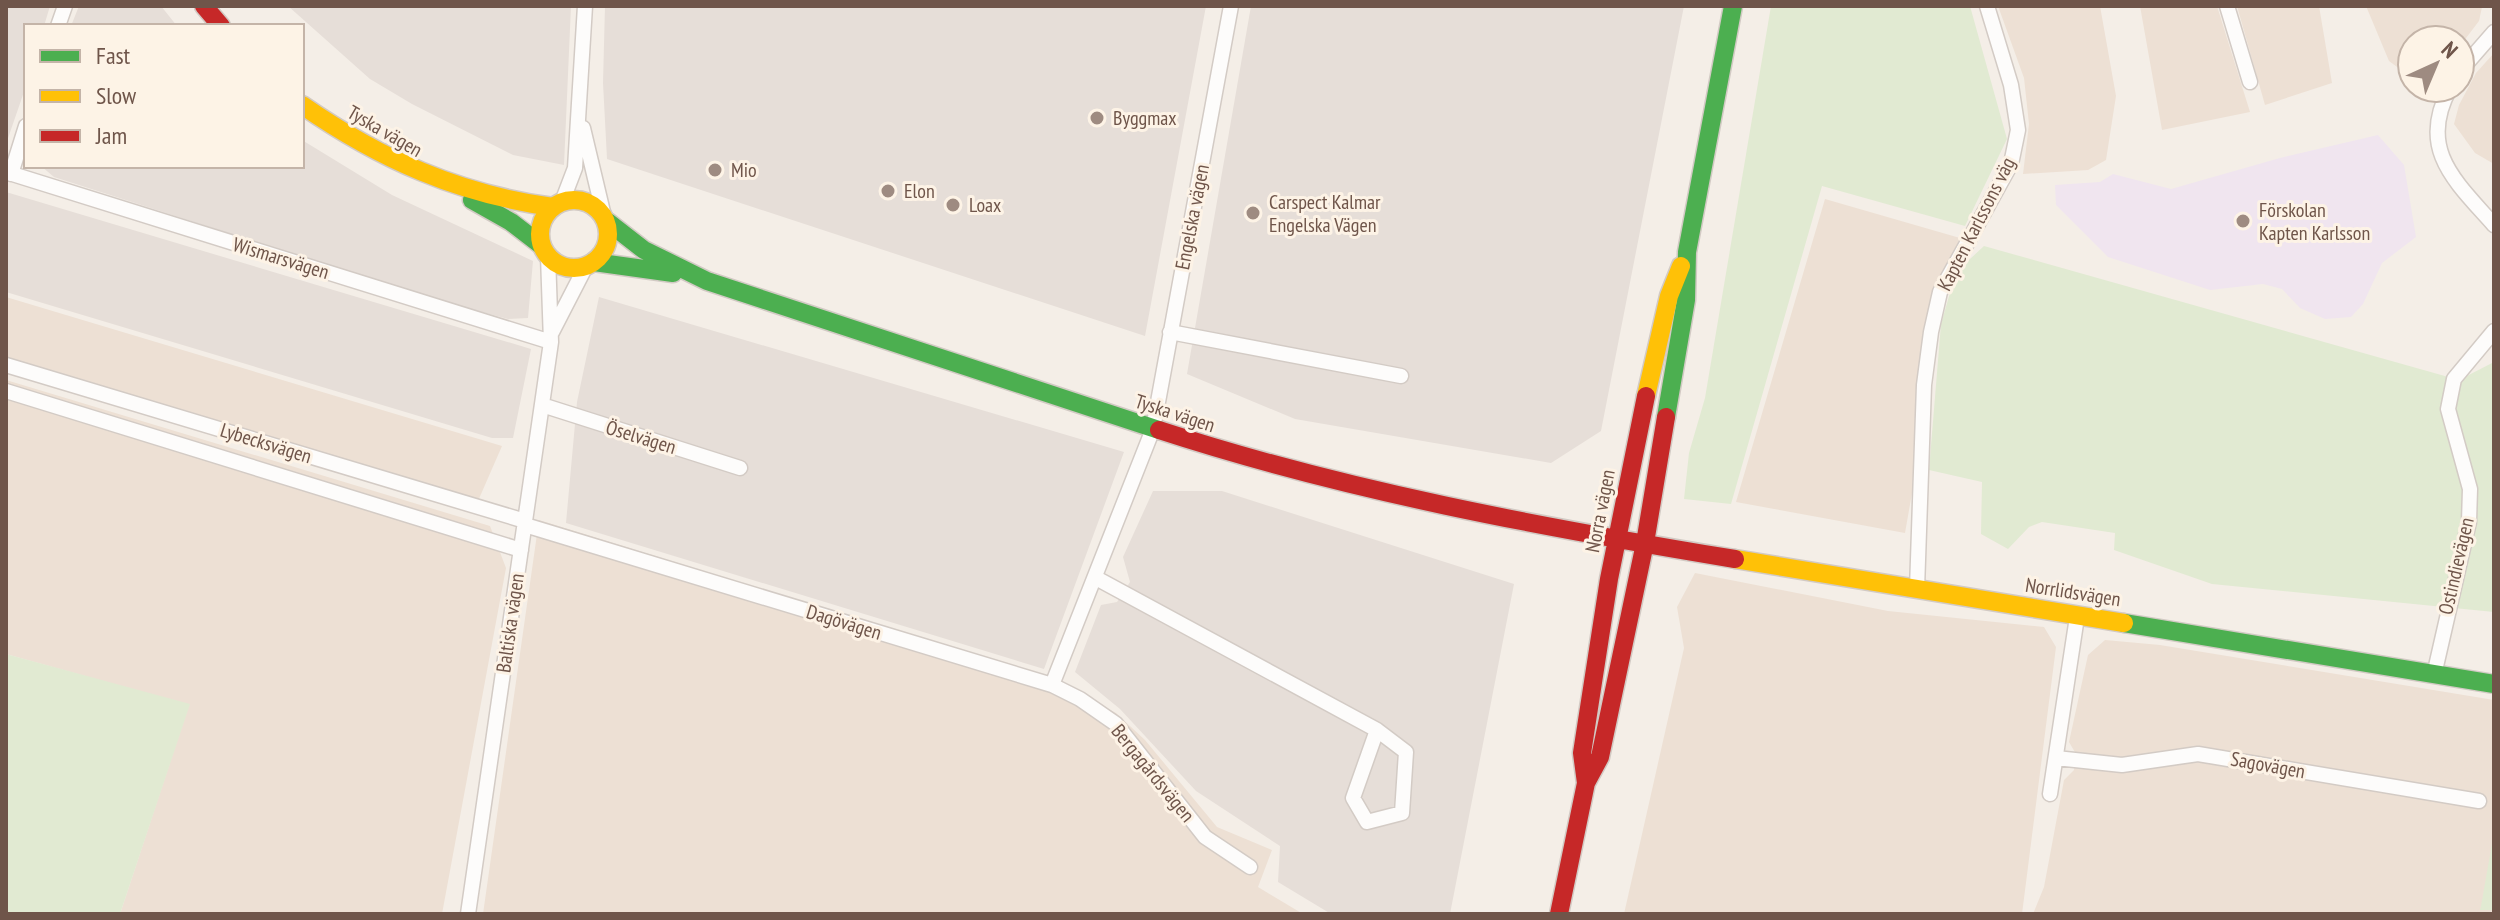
<svg xmlns="http://www.w3.org/2000/svg" width="2500" height="920" font-family="'PT Sans Narrow',sans-serif">
<rect width="100%" height="100%" fill="#f4eee7"/>
<path fill="#ede0d4" d="M1998 6H2100L2116 96 2106 160 2088 170 2023 174 2029 124 2024 78Z
M2140 6H2217L2250 112 2162 130Z
M2237 6H2319L2332 83 2265 105Z
M2366 6H2481L2482 7 2479 21 2460 46V40H2412V78L2389 61Z
M2494 53V164L2475 153 2454 124 2459 105 2476 73Z
M1825 199 1960 238 1937 289 1918 381 1915 476 1905 533 1736 502Z
M6 297 502 446 478 501 6 358Z
M6 380 490 526 506 568 442 914H120L189 705 6 654Z
M539 520 1048 678 1116 713 1145 740 1217 827 1272 850 1258 887 1303 914H483Z
M1695 573 1888 611 2044 627 2056 647 2022 914H1624L1684 648 1677 607Z
M2105 640 2160 645 2494 700V914H2033L2044 887 2064 780 2074 770 2076 754 2069 742 2088 655Z"/>
<path fill="#e6ded8" d="M6 6H50L44 26H26V86L6 144Z
M79 6H161L177 26H71Z
M288 6H571L564 165 513 155 412 104 370 79Z
M605 6H1206L1145 336 607 159 603 83Z
M1251 6H1684L1601 431 1551 463 1295 419 1187 374Z
M302 140 392 195 533 261 528 318 508 319 431 298 54 177 41 166H302Z
M6 192 531 349 513 438H492L6 292Z
M599 297 1124 452 1044 669 566 523 577 402Z
M1153 491H1222L1514 584 1450 914H1331L1278 882 1280 846 1196 791 1120 709 1075 672 1101 605 1117 602 1130 582 1123 557Z"/>
<path fill="#f0e5ef" d="M2378 135 2404 165 2416 237 2382 263 2363 304 2351 317 2325 319 2300 308 2282 289 2263 284 2210 290 2108 257 2056 205 2055 185 2100 182 2113 174 2171 189 2280 158Z"/>
<path fill="#e1ead2" d="M1771 6H1970L2007 139 1965 226 1822 186 1731 504 1684 499 1689 453 1705 398Z
M1984 246 2459 380 2494 362V612L2212 584 2114 550 2115 533 2042 522 2029 527 2008 549 1981 534 1982 482 1929 470 1941 324 1956 272Z
M6 654 190 704 120 914H6Z
M2493 838 2494 910H2480L2481 906Z"/>
<g fill="none" stroke-linecap="round" stroke-linejoin="round">
<defs>
<path id="street" d="M2227 6 2250 82
M58 26 65 6
M2460 71 2494 32
M2450 88C2417 149 2455 181 2494 225
M583 128 603 212
M6 172 551 342
M11 174 26 126
M562 202 575 168 585 6
M552 332 586 266
M1170 332 1401 376
M6 365 525 521
M6 391 521 550
M542 405 740 468
M525 525 1052 685 1080 699 1116 724 1205 837 1250 867
M1096 578 1377 730 1353 798 1367 822 1402 813 1406 752 1377 730
M1917 589 1924 385 1931 332 1940 292 2011 164 2018 130 2011 85 1987 6
M2434 675 2469 522 2470 489 2448 409 2454 379 2494 331
M1052 685 1153 429 1231 6
M2056 758 2122 765 2198 754 2479 801
M2050 794 2077 617
M468 914 551 342 548 256"/>
<path id="fast" d="M472 200 511 222 541 245
M608 222 644 250 707 281 1159 430
M594 262 673 273
M1666 417 1686 300 1687 252 1733 6
M2124 623 2494 684"/>
<path id="slow" d="M302 105C380 159 458 194 553 207
M540 234a34 34 0 1 1 68 0a34 34 0 1 1-68 0Z
M1646 396 1669 296 1681 266
M1735 559 2124 623"/>
<path id="jam" d="M204 6 221 26
M1159 430C1346 491 1541 527 1735 559
M1586 783 1582 753 1609 579 1646 396
M1559 914 1586 783 1600 757 1645 543 1666 417"/>
</defs>
<use href="#street" stroke="#d3cbc5" stroke-width="17"/>
<use href="#fast" stroke="#d2cac4" stroke-width="21"/>
<use href="#slow" stroke="#d2cac4" stroke-width="21"/>
<use href="#jam" stroke="#d2cac4" stroke-width="21"/>
<use href="#street" stroke="#fdfcfb" stroke-width="14"/>
<use href="#fast" stroke="#4caf50" stroke-width="18"/>
<use href="#slow" stroke="#ffc107" stroke-width="18"/>
<use href="#jam" stroke="#c62828" stroke-width="18"/>
</g>
<g fill="#9e8b81" stroke="#fdf3e6" stroke-width="3">
<circle cx="1097" cy="118" r="8"/>
<circle cx="715" cy="170" r="8"/>
<circle cx="888" cy="191" r="8"/>
<circle cx="953" cy="205" r="8"/>
<circle cx="1253" cy="213" r="8"/>
<circle cx="2243" cy="221" r="8"/>
</g>
<g text-anchor="middle" dominant-baseline="central" stroke-width="6" stroke-linejoin="round" paint-order="stroke">
<g font-size="20" fill="#6f554a" stroke="#fdf3e6" text-anchor="start">
<text x="1113" y="118">Byggmax</text>
<text x="731" y="170">Mio</text>
<text x="904" y="191">Elon</text>
<text x="1269" y="202">Carspect Kalmar<tspan x="1269" dy="23">Engelska Vägen</tspan></text>
<text x="969" y="205">Loax</text>
<text x="2259" y="210">Förskolan<tspan x="2259" dy="23">Kapten Karlsson</tspan></text>
</g>
<g font-size="20" fill="#6f554a" stroke="#fdf3e6">
<text transform="translate(385 131) rotate(30)">Tyska vägen</text>
<text transform="translate(1192 217) rotate(-79)">Engelska vägen</text>
<text transform="translate(1976 224) rotate(-63)">Kapten Karlssons väg</text>
<text transform="translate(281 258) rotate(17)">Wismarsvägen</text>
<text transform="translate(1175 413) rotate(18)">Tyska vägen</text>
<text transform="translate(641 437) rotate(17)">Öselvägen</text>
<text transform="translate(266 443) rotate(17)">Lybecksvägen</text>
<text transform="translate(1600 511) rotate(-79)">Norra vägen</text>
<text transform="translate(2456 566) rotate(-77)">Ostindievägen</text>
<text transform="translate(2073 592) rotate(9)">Norrlidsvägen</text>
<text transform="translate(844 622) rotate(17)">Dagövägen</text>
<text transform="translate(510 623) rotate(-82)">Baltiska vägen</text>
<text transform="translate(2268 765) rotate(10)">Sagovägen</text>
<text transform="translate(1153 773) rotate(51)">Bergagårdsvägen</text>
</g>
</g>
<rect width="2500" height="920" fill="none" stroke="#6f554a" stroke-width="16"/>
<rect x="24" y="24" width="280" height="144" fill="#fdf3e6" stroke="#c4b4a8" stroke-width="2"/>
<rect x="40" y="50" width="40" height="12" fill="#4caf50" stroke="#c4b4a8" stroke-width="2"/>
<text x="96" y="64" font-size="24" fill="#6f554a">Fast</text>
<rect x="40" y="90" width="40" height="12" fill="#ffc107" stroke="#c4b4a8" stroke-width="2"/>
<text x="96" y="104" font-size="24" fill="#6f554a">Slow</text>
<rect x="40" y="130" width="40" height="12" fill="#c62828" stroke="#c4b4a8" stroke-width="2"/>
<text x="96" y="144" font-size="24" fill="#6f554a">Jam</text>
<g transform="translate(2436 64) rotate(44)"><circle r="38" fill="#fdf3e6" stroke="#c4b4a8" stroke-width="2"/>
<path d="M0-6L14 30L0 20L-14 30Z" fill="#9e8b81"/>
<text y="-12" font-size="22" font-weight="bold" text-anchor="middle" fill="#6f554a">N</text>
</g>
</svg>
